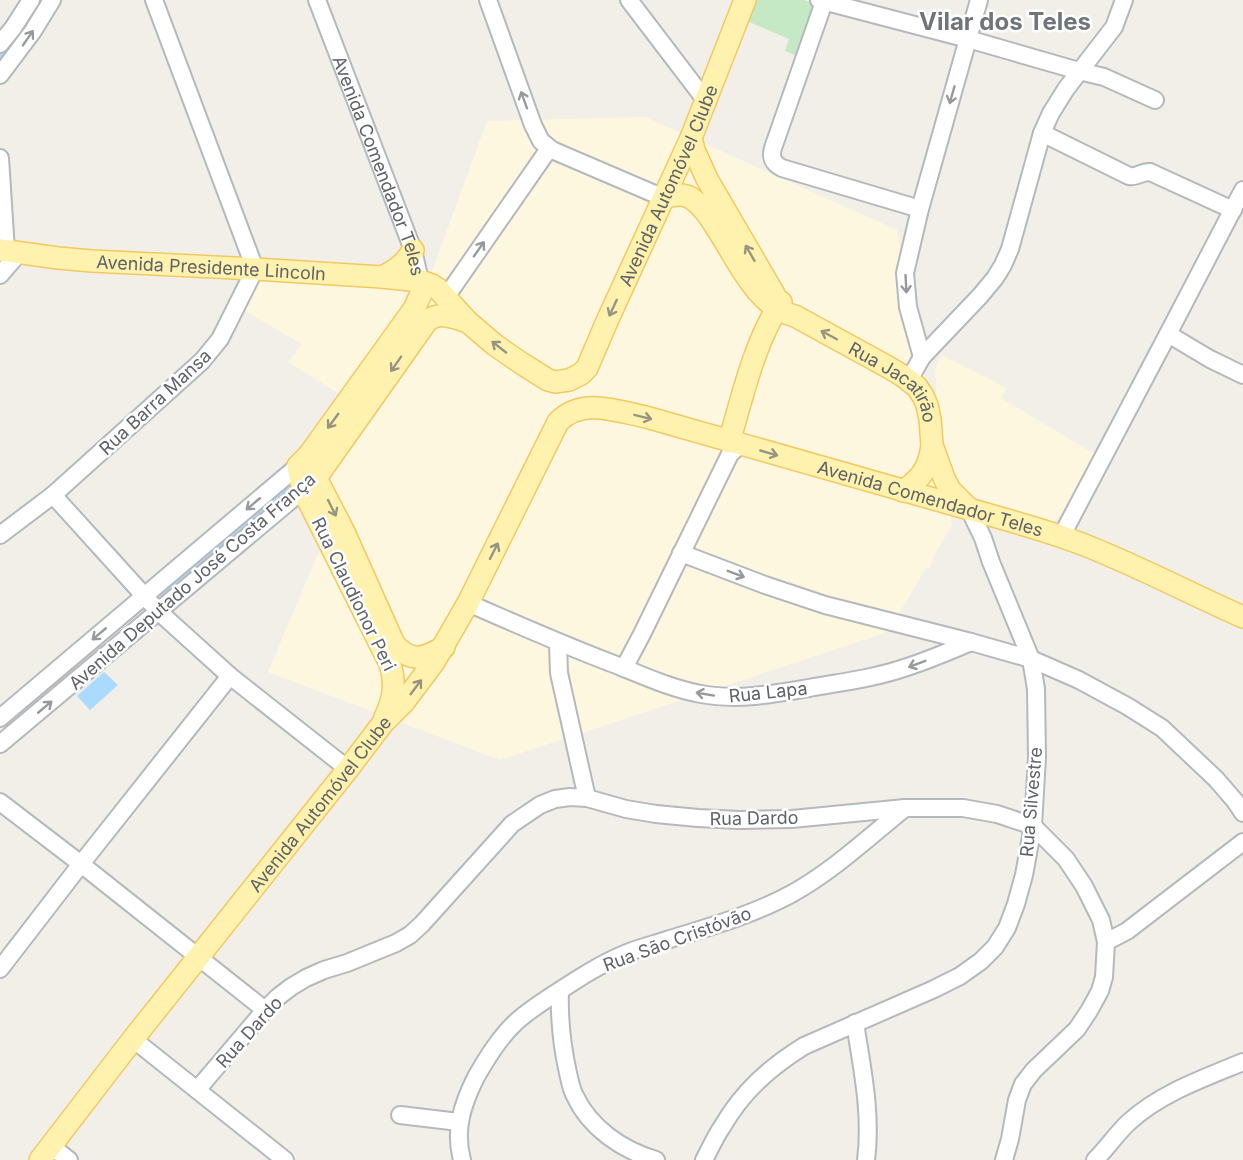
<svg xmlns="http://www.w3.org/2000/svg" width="1243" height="1160" font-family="Inter,sans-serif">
<rect width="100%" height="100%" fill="#f1efe8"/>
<path fill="#fef7e0" d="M645 117 897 230 936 437 938 419 935 370 941 355 1007 388 1001 398 1096 455 1068 506 1052 523 998 506 971 495 961 485 946 464 938 448 952 525 934 556 930 568H926L888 632 500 760 268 672 339 504 325 477 399 362 487 121Z
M268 276 402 289 407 303 341 395 288 362 302 344 245 311 259 281Z"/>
<path fill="#c5e8c5" d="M750 0H804L818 5 797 56 785 51 789 39 742 19Z
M297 479 300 483 166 601 162 596Z
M96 642 107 654 23 715 18 708Z"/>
<path fill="#aadaff" d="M104 672 118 685 90 710 77 696Z"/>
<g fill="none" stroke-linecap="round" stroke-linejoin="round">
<path stroke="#aadaff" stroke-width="4" d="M0 58 37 8
M161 595 293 483"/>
<defs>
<g id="minor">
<path id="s1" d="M317 0 413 250 420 281"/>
<path d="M488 0 533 125 541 141 552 150 664 198"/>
<path d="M629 0 706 101"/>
<path d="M819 0 968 39 1079 71 1104 77 1155 100"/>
<path d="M824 2 773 148C770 158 774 164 782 168L920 209"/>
<path d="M0 44 13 28 31 0"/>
<path d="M0 75 33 31 52 0"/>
<path d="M1042 133 1129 176C1137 178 1142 171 1150 172L1233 210"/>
<path d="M0 158 6 251"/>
<path d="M0 275 19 253"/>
<path d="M446 297 546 153 552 150"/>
<path d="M1168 334 1210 359 1243 375"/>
<path d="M922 357 908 307 905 273 920 209 979 0"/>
<path d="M909 380 922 357 980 296 995 278 1003 265 1010 249 1042 133 1051 113 1066 89 1114 27 1124 0"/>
<path d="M53 495 158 611 230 676 348 769"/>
<path d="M0 535 53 495 202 361 220 339 255 269 154 0"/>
<path d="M1061 537 1168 334 1243 190"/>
<path d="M681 553 765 585 825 605 971 642 1031 659 1079 680 1127 706 1162 728 1216 779 1235 801 1243 813"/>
<path d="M468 603C518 625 568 647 619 666 646 677 673 689 701 694 738 701 773 694 809 688 842 682 876 678 907 667 929 660 950 651 971 642"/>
<path d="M558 643 559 673 587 798"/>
<path d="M624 668 642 634 730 454 740 445"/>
<path d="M0 718 298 466"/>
<path d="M0 744 303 490"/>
<path d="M0 802 81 864 265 1010"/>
<path d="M1106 942 1127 931 1243 842"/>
<path d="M0 969 81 864 230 676"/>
<path d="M560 991C559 1019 562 1046 568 1073 570 1081 571 1089 575 1096 590 1128 622 1150 656 1160"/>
<path d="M855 1023C862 1068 872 1114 866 1160"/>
<path d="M133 1039 285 1160"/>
<path d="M197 1090 265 1010 278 997 291 987 306 978 324 970 347 963 396 943 410 935 422 924 512 824 540 805 555 799 570 797 587 798 626 809 656 814 698 818 739 820 792 819 905 808H963L997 814 1033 826 1066 859 1084 886 1101 920 1106 942 1104 977 1100 991 1089 1011 1077 1029 1034 1070 1023 1084 1017 1100 1010 1139 1004 1160"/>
<path d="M400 1115 459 1122"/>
<path d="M51 1146 69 1160"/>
<path d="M462 1160C454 1130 462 1105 476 1077 487 1058 499 1038 516 1022 528 1011 542 1002 556 993 579 978 602 963 627 953 641 947 656 944 670 939 712 926 755 914 793 893 834 870 869 837 905 808"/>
<path d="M704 1160C710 1149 715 1137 722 1127 743 1091 769 1068 804 1046L934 989 960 976 981 961 995 947 1007 928 1016 904 1024 875 1033 826 1037 757 1036 689 1031 659 991 562 983 538 969 509"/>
<path d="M1095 1160C1107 1148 1117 1133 1129 1122 1161 1093 1204 1078 1243 1062"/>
</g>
<g id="major">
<path d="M691 138 694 150 707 179 774 294"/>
<path id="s2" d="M664 198C673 195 683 193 691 198 702 205 710 217 716 227 736 257 757 308 795 316L888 367 903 376 917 387 923 396 927 405 930 419 932 445 944 478 950 490 969 509"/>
<path id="s3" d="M0 250 58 258 92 261 255 269 382 277 420 281 432 285 438 289 468 322 495 345 521 363 548 380 555 382 569 380 581 374 587 368 608 319 691 138 745 0"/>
<path d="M382 277C396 270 406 263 413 250"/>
<path d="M729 442C743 395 754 343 781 302"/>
<path d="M309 455 312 470 344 532 394 644C411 663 423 659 444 647"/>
<path d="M308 485 316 478 427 321C440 311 453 317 468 322"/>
<path d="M903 491C922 478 929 468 932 445"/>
<path d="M385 717C394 699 396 683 390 664L303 490 298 466 309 455 414 309 421 294 420 281"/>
<path id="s4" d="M40 1160 133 1039 348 769 383 723 404 702 434 662 468 603 558 422C582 397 616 411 646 417L1004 519C1032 527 1060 535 1087 546 1140 567 1191 594 1243 617"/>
</g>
</defs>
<use href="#minor" stroke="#b5b8bc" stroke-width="20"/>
<use href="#major" stroke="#f2c960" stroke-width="24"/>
<use href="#minor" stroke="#fff" stroke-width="16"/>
<use href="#major" stroke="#fff2af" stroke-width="21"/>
</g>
<defs><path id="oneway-shaft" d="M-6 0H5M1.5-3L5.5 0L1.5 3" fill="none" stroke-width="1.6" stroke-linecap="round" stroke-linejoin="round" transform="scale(1.5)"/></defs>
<g stroke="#979a9d">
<use href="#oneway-shaft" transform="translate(28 38) rotate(-55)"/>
<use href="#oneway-shaft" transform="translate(952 95) rotate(106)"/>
<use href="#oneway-shaft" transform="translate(524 100) rotate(-110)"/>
<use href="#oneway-shaft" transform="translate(479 249) rotate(-55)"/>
<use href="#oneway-shaft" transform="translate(906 284) rotate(87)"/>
<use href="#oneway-shaft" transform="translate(253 504) rotate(140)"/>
<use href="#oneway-shaft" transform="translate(736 574) rotate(21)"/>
<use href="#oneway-shaft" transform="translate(99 634) rotate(140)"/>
<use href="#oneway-shaft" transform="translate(917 664) rotate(159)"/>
<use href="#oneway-shaft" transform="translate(705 694) rotate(-170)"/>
<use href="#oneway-shaft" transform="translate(45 707) rotate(-40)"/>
</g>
<g stroke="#979581">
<use href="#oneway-shaft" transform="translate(750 253) rotate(-120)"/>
<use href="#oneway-shaft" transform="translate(613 308) rotate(115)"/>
<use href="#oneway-shaft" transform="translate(829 335) rotate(-152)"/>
<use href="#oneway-shaft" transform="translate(499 347) rotate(-142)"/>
<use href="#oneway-shaft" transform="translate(396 364) rotate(125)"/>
<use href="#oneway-shaft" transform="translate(643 417) rotate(14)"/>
<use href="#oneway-shaft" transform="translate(333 421) rotate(126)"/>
<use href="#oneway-shaft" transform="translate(769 453) rotate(16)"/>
<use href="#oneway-shaft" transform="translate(332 508) rotate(64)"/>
<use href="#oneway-shaft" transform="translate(494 551) rotate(-63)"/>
<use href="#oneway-shaft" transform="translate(416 687) rotate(-53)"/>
</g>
<g text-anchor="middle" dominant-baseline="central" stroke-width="5" stroke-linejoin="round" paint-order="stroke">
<g font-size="18" fill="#5f6368" stroke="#fff">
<text stroke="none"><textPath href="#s1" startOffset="177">Avenida Comendador Teles</textPath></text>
<text stroke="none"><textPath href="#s3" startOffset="828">Avenida Automóvel Clube</textPath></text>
<text stroke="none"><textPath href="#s3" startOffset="212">Avenida Presidente Lincoln</textPath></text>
<text stroke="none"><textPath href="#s2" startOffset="310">Rua Jacatirão</textPath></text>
<text transform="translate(155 402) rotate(-43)">Rua Barra Mansa</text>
<text stroke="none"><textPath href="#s4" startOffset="1294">Avenida Comendador Teles</textPath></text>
<text transform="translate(192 581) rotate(-41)">Avenida Deputado José Costa França</text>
<text transform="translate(354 594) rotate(64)">Rua Claudionor Peri</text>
<text transform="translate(768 692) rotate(-6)">Rua Lapa</text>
<text transform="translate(1031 802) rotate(-85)">Rua Silvestre</text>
<text stroke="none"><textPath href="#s4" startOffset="453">Avenida Automóvel Clube</textPath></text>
<text transform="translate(754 818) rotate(-1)">Rua Dardo</text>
<text transform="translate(677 939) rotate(-20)">Rua São Cristóvão</text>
<text transform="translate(249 1032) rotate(-48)">Rua Dardo</text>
</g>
<g font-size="24" font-weight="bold" fill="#70757a" stroke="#fff">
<text x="1005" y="21">Vilar dos Teles</text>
</g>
</g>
</svg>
